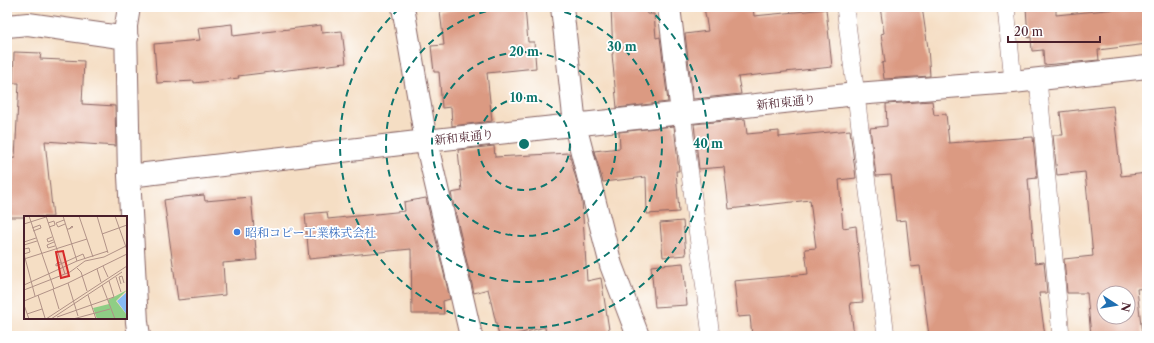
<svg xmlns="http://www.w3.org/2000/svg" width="1154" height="343" font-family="'Libre Caslon Text','Noto Serif JP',serif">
<rect width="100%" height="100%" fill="#fff"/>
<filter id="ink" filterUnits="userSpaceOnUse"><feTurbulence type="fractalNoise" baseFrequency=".025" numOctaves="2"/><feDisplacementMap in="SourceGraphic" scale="8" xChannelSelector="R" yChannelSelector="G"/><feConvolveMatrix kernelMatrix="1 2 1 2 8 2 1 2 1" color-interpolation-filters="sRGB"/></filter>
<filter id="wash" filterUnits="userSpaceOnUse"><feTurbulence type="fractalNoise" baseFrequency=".012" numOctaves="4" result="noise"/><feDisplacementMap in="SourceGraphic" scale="16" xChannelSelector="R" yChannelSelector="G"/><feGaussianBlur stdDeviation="0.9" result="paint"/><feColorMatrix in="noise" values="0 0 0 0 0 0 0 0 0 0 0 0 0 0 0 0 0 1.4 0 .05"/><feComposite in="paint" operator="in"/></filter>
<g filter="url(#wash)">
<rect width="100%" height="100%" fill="#f5dec4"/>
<g id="blocks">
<path fill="#db9a82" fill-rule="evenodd" d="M480 7H525L528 42H534L536 68 487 73 492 121 452 126 451 107 442 108 439 72H434L431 46 444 45 440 11Z
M611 7H646L647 14H654L656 38 660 37 668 102 617 108 612 54H613Z
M704 7H753L754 16 826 9 832 67 738 77 741 94 693 99 685 34 708 31Z
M880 7H922L928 48 930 76 884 79 882 63 885 62 881 34 884 33Z
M1026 7H1056V15L1116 9V7H1147V44L1098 50 1099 60 1044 65 1043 50 1032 51 1031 37 1028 38Z
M232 24 233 36 321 25 322 33 342 31 346 63 238 76 239 78 194 83V81L157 83 154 44 200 40 198 28Z
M14 52 41 53 40 59 84 61 82 104 115 106 116 146 45 141 53 217H7V159L15 158 19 83H13Z
M932 101 934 115 946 114 949 143 1033 137 1037 178 1028 179 1035 263 1044 262 1047 293H1039L1045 336H929L920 266 911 267 906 220 896 221 891 175 876 176 870 128 887 126 886 104Z
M1113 106 1121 176 1147 173V288L1137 289 1142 334 1125 336H1091L1087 293H1067L1064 259 1093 256 1085 172 1057 175 1053 135H1063L1060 112ZM1104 293H1128V317H1104Z
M745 119 747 134 779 131V137L850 130 856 178 839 180 843 228 856 226 863 302 850 303 854 336H752L750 316 738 317 734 281 808 274 805 249 816 248 810 200 729 209 724 167 699 169 694 124Z
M674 126 679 171H676L679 212 647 214 646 177 603 182 594 151 620 148 619 132Z
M494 146 495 157 569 153 582 201 587 281 601 278 610 336H546L545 327 510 336H499L488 289 474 293 451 193 462 191 458 150Z
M204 195 205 201 251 197 257 260 223 263 225 295 178 300 164 200 183 197Z
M426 198 450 299 443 301 444 314H412L411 249 309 259 305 214 327 212 328 219 405 211 404 202Z
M683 221 686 255 663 257 660 223Z
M683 263 687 305 655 307 651 266Z"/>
</g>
</g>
<g filter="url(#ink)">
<use href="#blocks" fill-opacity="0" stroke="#866261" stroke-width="1"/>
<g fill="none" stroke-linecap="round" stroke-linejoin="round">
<defs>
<path id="lane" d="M845 7 886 336
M1006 7 1013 82
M1038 79 1061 336
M682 113 711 336"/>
<path id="street" d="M129 7 126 26 129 176 137 322 139 336
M403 7 426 141 471 336
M562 7 575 125 611 265 638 336
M669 7 682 113
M7 26 28 24 127 38
M129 176 426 141 856 94 1013 82 1147 67"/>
</defs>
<use href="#lane" stroke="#866261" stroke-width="18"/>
<use href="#street" stroke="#866261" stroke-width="24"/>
<use href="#lane" stroke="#fff" stroke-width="17"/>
<use href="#street" stroke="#fff" stroke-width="22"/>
</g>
</g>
<g fill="none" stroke="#0f766e" stroke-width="2" stroke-dasharray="7 5">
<circle cx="524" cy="144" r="46"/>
<circle cx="524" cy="144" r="92"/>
<path d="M541 7A138 138 0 1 1 507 7"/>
<path d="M647 7A184 184 0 1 1 401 7"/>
</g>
<circle fill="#3f7fe0" stroke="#fff" stroke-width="1.5" cx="237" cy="232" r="4"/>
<g text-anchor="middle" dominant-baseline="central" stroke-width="3.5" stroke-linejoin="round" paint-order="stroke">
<g font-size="12" fill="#4a1f2b" stroke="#fff">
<text transform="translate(786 102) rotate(-6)">新和東通り</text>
<text transform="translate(464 137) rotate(-6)">新和東通り</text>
</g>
<g font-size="12" fill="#366cbe" stroke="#fff" text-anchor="start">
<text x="245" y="232">昭和コピー工業株式会社</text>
</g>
</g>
<g transform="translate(24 216)">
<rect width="103" height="103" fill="#f5dec4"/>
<path d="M103 74 92 85 103 99V103H73L69 92 85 88 84 84Z" fill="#8fce85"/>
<path d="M103 76V99L93 85Z" fill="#87baf4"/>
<path fill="none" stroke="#b19287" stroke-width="1" d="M5 0 30 73M22 0 41 58M39 0 53 45M55 0 69 41M73 0 84 37M91 0 103 34M40 4 32 7 34 11 41 8M24 7 30 5 31 9 25 11M0 8 22 1M8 12 16 9 17 12 9 15M43 13H45L49 11 48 10 45 13M78 18 103 9M28 21 23 23 24 26 29 24M0 26 12 22M30 26 23 29 24 32 31 30M0 29 13 25M0 33 5 32 6 36 0 38M0 38 11 80M0 43 63 23M37 46 32 48V50L59 38 61 43M79 50 84 61M53 52 57 56 63 75M73 53 77 66M92 61 97 76M85 65 90 81M44 67 54 100M97 68 95 61 98 60 100 67M0 69 53 45 84 35M78 69 91 103M29 73 35 93M0 74 46 56 61 45 80 41 102 30M14 79 21 102M64 79 72 103M0 85 44 67 103 38M0 89 5 103M3 98 18 93M33 101 90 81M22 103 103 50M27 103 98 56M49 103 86 93"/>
<path fill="#d62828" fill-opacity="0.15" stroke="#d62828" stroke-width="2" d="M39 35 45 60 37 62 32 36Z"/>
<rect width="103" height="103" fill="none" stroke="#4a1f2b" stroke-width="2"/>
</g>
<circle cx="524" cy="144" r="6" fill="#0f766e" stroke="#fff" stroke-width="2"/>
<g font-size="12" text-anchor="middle" font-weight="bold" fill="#0f766e" stroke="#fff" stroke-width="3.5" stroke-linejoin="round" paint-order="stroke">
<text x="622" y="51">30 m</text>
<text x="524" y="56">20 m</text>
<text x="524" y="102">10 m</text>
<text x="708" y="148">40 m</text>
</g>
<rect width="1154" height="343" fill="none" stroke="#fff" stroke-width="24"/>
<g transform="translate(1116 305) rotate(102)"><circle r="19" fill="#ffffff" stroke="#b7a5aa"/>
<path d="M0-3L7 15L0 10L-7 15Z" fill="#1f6fb2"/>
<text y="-6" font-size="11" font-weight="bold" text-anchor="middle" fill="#4a1f2b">N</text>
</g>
<path d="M1008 36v6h92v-6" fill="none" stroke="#4a1f2b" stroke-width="2"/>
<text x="1014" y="36" font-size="12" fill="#4a1f2b" stroke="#ffffff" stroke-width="3" paint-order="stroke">20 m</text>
</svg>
